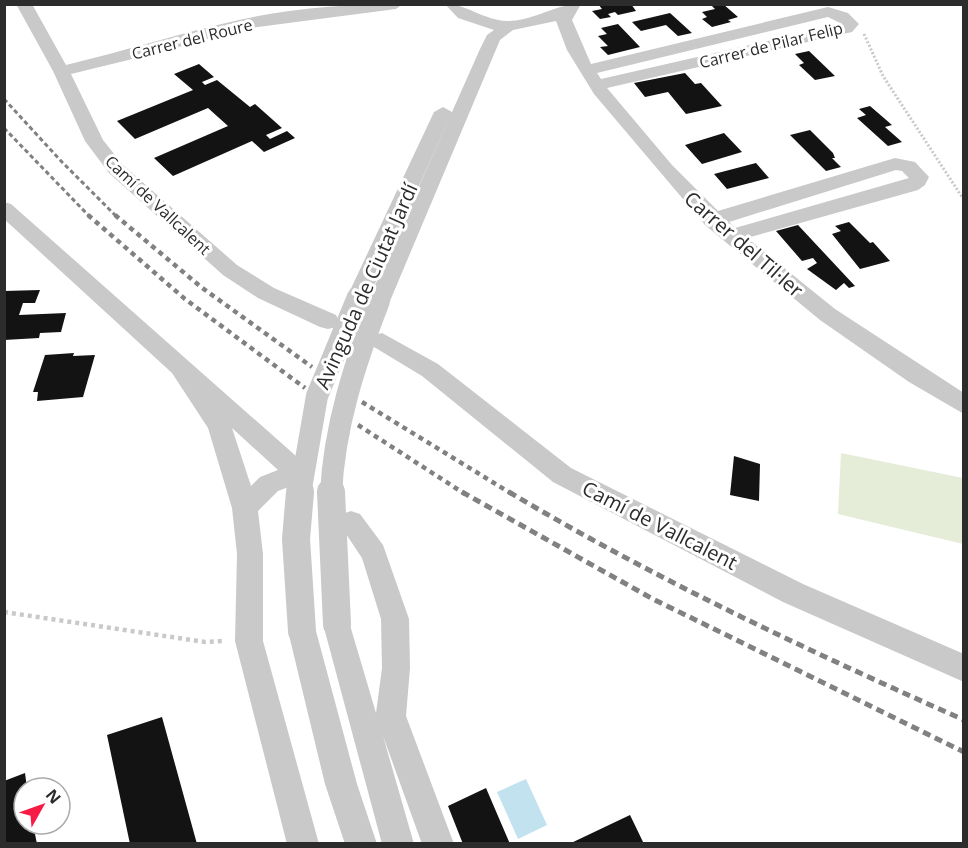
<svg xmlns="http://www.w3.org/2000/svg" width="968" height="848" font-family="'Open Sans',sans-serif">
<rect width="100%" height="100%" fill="#fff"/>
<path fill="#e5ecd7" d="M841 453 963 478V544L838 514Z"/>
<path fill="#c1e2ee" d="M526 779 547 825 518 839 497 792Z"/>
<path fill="#131313" d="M598 4H631L636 11 618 15 615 12 608 14 611 17 600 19 592 11 602 9Z
M723 4 738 17 728 20 731 22 712 27 702 19 707 17 702 12 715 9 712 6Z
M670 13 692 33 678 36 666 25 641 31 632 22Z
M618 24 640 47 608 55 600 47 608 46 598 36 607 34 601 28Z
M809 51 835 76 815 80 799 65 804 63 795 54Z
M199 64 214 77 202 82 205 85 217 80 250 107 255 104 282 128 266 135 270 139 287 131 295 138 264 152 252 141 173 176 154 158 228 126 208 108 135 139 117 121 193 90 174 74Z
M685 73 695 84 701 83 722 106 686 114 668 92 645 97 634 83Z
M870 106 892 125 885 127 902 142 888 146 857 118 866 115 859 109Z
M810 130 833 153 835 158H832L841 167 826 171 790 135Z
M724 133 742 152 702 164 685 145Z
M756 163 769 178 727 189 714 174Z
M849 222 870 243 873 242 890 261 860 269 832 234 841 231 835 226Z
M798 225 855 286 849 288 844 283 836 290 807 269 817 263 813 258 802 261 776 231Z
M40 290 35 303H23L19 315 66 313 61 332 40 333 39 338 4 340V291Z
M74 353 73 356 95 355 83 397 37 401 38 392H33L45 355Z
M734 456 760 464 759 501 730 495Z
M162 717 197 844H130L107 735Z
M25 773 27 788H24V824H33L37 844H4V781Z
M486 788 510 844H463L448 806Z
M630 815 644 844H569Z"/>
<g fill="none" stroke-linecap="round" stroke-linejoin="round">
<path stroke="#c9c9c9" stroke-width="3" stroke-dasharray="2 2" stroke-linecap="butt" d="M864 34 883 76 964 200"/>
<path stroke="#c9c9c9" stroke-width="4.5" stroke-dasharray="4 4" stroke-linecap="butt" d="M4 612 205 642 224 641"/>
<path fill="#c9c9c9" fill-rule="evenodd" d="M16 4H32L66 65C124 51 181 33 239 20 291 8 351 4 403 4L396 9 243 29 157 53 71 74 103 140 123 165 237 265 274 288 336 315 339 321 336 327 328 329 320 327 258 298 223 275 109 173 85 141 53 71Z
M445 4C467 4 483 20 507 21 534 21 555 4 581 4L572 20 591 64 828 7 848 13 859 24 852 32 607 88 672 165 718 211 895 158 915 162 929 177 925 185 918 190 747 238 835 309 964 393V414L909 382 820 320 705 225 594 94 567 50 556 21 513 30 500 40 390 301 387 306 379 309 371 306 368 301 480 49 487 35 494 30 458 18ZM828 17 842 24 601 79 597 73ZM896 170 902 171 909 178 735 228 729 222Z
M443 107 452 112 369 297 366 302 358 305 350 302 347 297 434 112Z
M4 202 11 204 296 456 299 463 294 471 298 478 294 485 278 491 258 511 263 554V641L319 844H287L235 641 237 554 232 508 208 428 172 373 4 219ZM232 428 278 470 260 477 251 486Z
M382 333 438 364 571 468 803 584 964 654V682L783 602 553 482 422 376 374 347 371 341 374 335Z
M351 511 360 514 383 545 409 619 410 668 406 716 454 844H422L383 736 414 844H382L323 624 327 615 337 611 347 615 376 713 382 668 381 619 362 558 338 522 342 514Z
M302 618 312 622 316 631 357 784 377 844H345L325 784 288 631 292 622Z"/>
<path stroke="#818181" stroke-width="3" stroke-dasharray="4.5 3" stroke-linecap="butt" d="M4 99 62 162 117 217
M4 128 90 217"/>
<path stroke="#818181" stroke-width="4.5" stroke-dasharray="5 4.5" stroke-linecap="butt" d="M88 215 185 299 305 388
M115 215 201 287 312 367
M362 402 512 494
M358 425 465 494"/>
<path stroke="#818181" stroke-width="5" stroke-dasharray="8 5" stroke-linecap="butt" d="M462 492 651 598 964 752
M509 492C655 579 809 651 964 720"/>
<path stroke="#c9c9c9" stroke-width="22" d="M300 494 317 396 358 297
M331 494C334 427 355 363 379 301"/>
<path stroke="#c9c9c9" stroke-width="28" d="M300 492 296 539 302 631
M331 492 337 624"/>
</g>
<g text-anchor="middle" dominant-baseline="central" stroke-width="6" stroke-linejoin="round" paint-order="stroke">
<g font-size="16" fill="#2c2c2c" stroke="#fff">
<text transform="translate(192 39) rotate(-14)">Carrer del Roure</text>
<text transform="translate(771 45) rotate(-14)">Carrer de Pilar Felip</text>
<text transform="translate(158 205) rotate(43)">Camí de Vallcalent</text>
</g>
<g font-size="20" fill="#2c2c2c" stroke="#fff">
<text transform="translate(744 244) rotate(41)">Carrer del Til·ler</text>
<text transform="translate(366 286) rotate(-66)">Avinguda de Ciutat Jardí</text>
<text transform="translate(660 525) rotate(27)">Camí de Vallcalent</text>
</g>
</g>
<rect width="968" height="848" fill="none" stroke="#2c2c2c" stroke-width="12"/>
<g transform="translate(42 806) rotate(50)"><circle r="28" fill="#ffffff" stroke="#ababab" stroke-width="1.5"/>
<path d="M0-4.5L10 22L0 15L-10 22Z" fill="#f61c46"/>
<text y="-9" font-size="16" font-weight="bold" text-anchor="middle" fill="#2c2c2c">N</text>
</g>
</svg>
